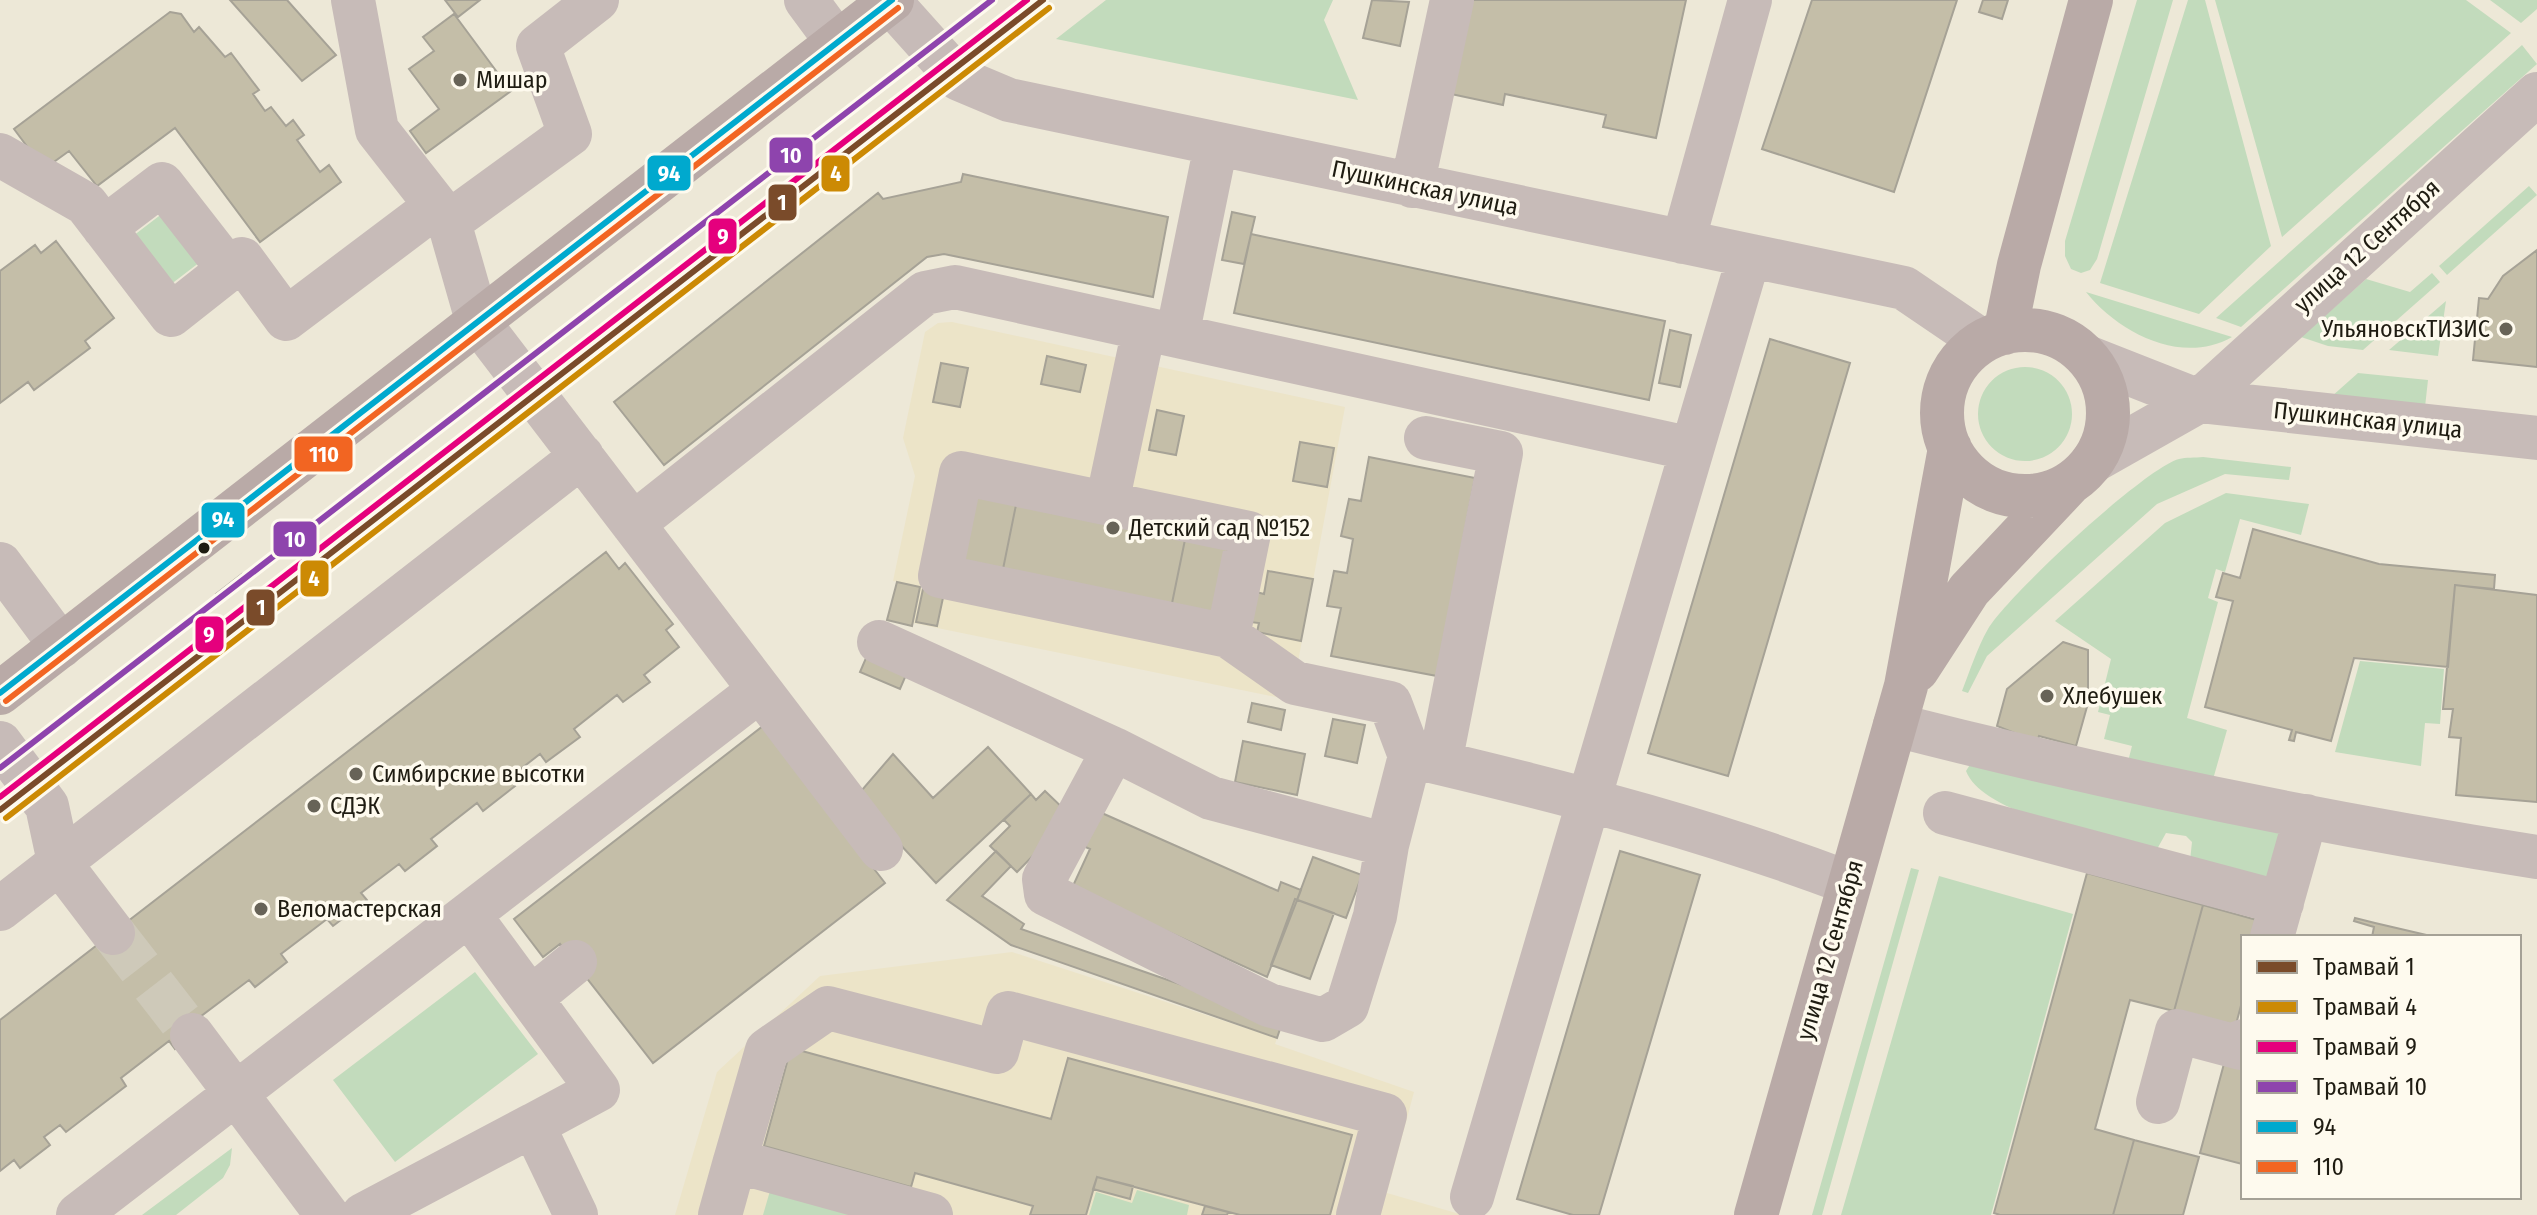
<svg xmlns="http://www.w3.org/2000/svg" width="2537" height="1215" font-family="'Fira Sans Condensed',sans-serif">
<rect width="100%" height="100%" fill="#ede8d7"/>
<path fill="#ece4c8" d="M952 322 1345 407 1291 700 913 623 921 587 893 581 915 476 903 438 925 332 938 323Z
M1012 952 1277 1038 1275 1044 1414 1092 1387 1193 1463 1215H675L717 1072 820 976Z"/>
<path fill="#c2dbbc" d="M1106 0H1333L1324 20 1358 100 1056 39Z
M2137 0H2173L2097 259 2090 270 2081 273 2071 269 2065 256V241Z
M2188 0H2205L2271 246 2199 314 2100 283Z
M2215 0H2466L2511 33 2282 237Z
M2490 0H2537V9L2521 23Z
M2522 45 2537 64 2241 327 2216 318Z
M2529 186 2537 195 2447 275 2439 266Z
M163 213 200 262 170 285 133 236Z
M2432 273 2440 282 2363 350 2328 346 2301 337 2366 279 2410 292Z
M2086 292 2232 337C2181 366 2118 332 2086 292Z
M2446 301 2438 356 2389 350Z
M1978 414a47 47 0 1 1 94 0a47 47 0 1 1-94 0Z
M2358 373 2428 380 2425 407 2331 397Z
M2203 457 2291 467 2289 480 2225 474 2157 504 1987 656 1968 693 1962 691C1970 671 1977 648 1988 629 2006 597 2145 468 2179 459 2186 457 2195 458 2203 457Z
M2226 493 2309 504 2301 535 2240 519 2225 572 2216 569 2208 598 2218 602 2187 718 2227 730 2210 790 2125 773 2132 746 2104 739 2110 715 2098 712 2111 659 2055 621 2165 523Z
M2360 661 2444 669 2440 724 2425 723 2421 766 2335 752Z
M1971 763 2299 819 2282 881 2190 861 2192 842 2186 836 2166 833 2156 851C2111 838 1983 816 1966 771Z
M1911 868 1919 870 1822 1215H1812Z
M1939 876 2073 914 1991 1215H1841Z
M475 972 538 1054 395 1162 333 1080Z
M232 1148 230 1165 223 1178 176 1215H142Z
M772 1184 885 1215H763Z
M1137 1190 1189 1205 1187 1215H1089L1096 1192 1132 1203Z"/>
<path fill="#c4bea8" stroke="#a6a296" stroke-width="2" d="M230 0H287L336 55 302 81Z
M445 0H480L458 17Z
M1372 0 1409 2 1400 46 1363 38Z
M1471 0H1686L1656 138 1603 127 1606 115 1505 94 1503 105 1451 94Z
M1812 0H1957L1894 192 1762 149Z
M1983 0H2008L2002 19 1979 12Z
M170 12 181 14 194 32 199 27 225 57 231 53 259 90 253 94 265 111 271 107 286 126 293 120 304 135 297 140 320 172 329 165 341 182 260 242 175 128 97 186 69 151 44 169 14 129Z
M454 14 511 91 426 153 410 131 439 109 409 69 434 51 423 37Z
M963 174 1168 217 1153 297 944 254 927 257 664 465 614 402 878 193 883 199 961 182Z
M1232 212 1255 217 1244 264 1222 260Z
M1251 234 1665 321 1649 400 1234 313Z
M56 241 114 318 85 341 90 348 34 390 28 382 0 403V271L35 245 41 253Z
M2537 250V367L2473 360 2479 298 2488 299 2503 276Z
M1670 330 1691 335 1680 387 1659 383Z
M1770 339 1850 363 1728 776 1648 753Z
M1047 356 1086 365 1080 392 1041 384Z
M941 363 968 368 960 407 933 402Z
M1157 410 1184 416 1176 455 1149 450Z
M1300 442 1334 448 1327 487 1293 481Z
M1369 457 1475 478 1437 676 1331 656 1341 608 1327 606 1334 571 1347 573 1353 539 1341 536 1349 499 1361 501Z
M974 486 1018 495 1001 579 957 569Z
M1018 495 1187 530 1170 613 1001 579Z
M2253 529 2379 564 2495 575 2494 589 2455 585 2448 667 2354 658 2331 741 2296 732 2294 741 2289 740 2292 730 2205 707 2233 601 2216 597 2223 573 2240 578Z
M1187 530 1230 539 1213 622 1170 613Z
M606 552 619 569 625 563 673 624 666 630 679 647 644 675 650 682 623 702 617 695 574 729 580 737 546 762 540 754 509 778 515 786 483 811 477 803 431 839 437 846 405 871 399 864 361 893 367 900 333 926 327 919 281 954 287 962 255 987 249 980 200 1017 192 1035 175 1049 169 1041 121 1078 126 1086 66 1132 60 1125 44 1137 50 1145 20 1168 14 1160 0 1171V1020Z
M1268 571 1313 579 1301 641 1257 632 1259 623 1250 622 1256 592 1264 594Z
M242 574 245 579 219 600 216 594Z
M897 582 920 587 912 626 887 620Z
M2455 585 2537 595V802L2456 795 2461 738 2449 737 2453 709H2443Z
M923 589 944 593 937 626 916 622Z
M2063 642 2088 650V703L2076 746 2039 736 2037 742 1997 726 2007 689Z
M869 651 909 668 900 689 860 672Z
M1252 703 1285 710 1281 730 1248 722Z
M1333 719 1365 725 1357 763 1325 756Z
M763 726 885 883 653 1063 560 944 543 957 514 919Z
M1243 741 1305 754 1297 795 1235 782Z
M988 747 1031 794 936 883 856 797 893 754 933 798Z
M1045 791 1067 812 1065 823 1017 872 990 846 1010 826 1004 820 1031 794 1036 800Z
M1095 810 1278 891 1281 882 1301 890 1267 977 1072 888 1090 849 1079 844Z
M996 851 1011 866 982 896 1024 924 1021 929 1283 1020 1277 1038 1011 945 947 900Z
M1620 851 1700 875 1599 1215H1573L1517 1199Z
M1313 857 1362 875 1346 918 1297 900Z
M2087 873 2203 905 2174 1011 2130 1000 2095 1129 2134 1140 2113 1215H2000L1994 1213Z
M1295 899 1334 913 1310 979 1271 965Z
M2203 905 2264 922 2260 937H2243V998L2235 1028 2174 1011Z
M2355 918 2375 923 2435 937H2372L2374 927 2354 921Z
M791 1048 1051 1119 1068 1058 1352 1135 1330 1215H1240L1097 1177 1086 1215H1030L1033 1206 915 1173 911 1187 764 1146Z
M2225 1060 2243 1065 2242 1164 2200 1153Z
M2134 1140 2199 1157 2183 1215H2113Z
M1097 1177 1133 1186 1130 1199 1093 1189Z
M1205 1206 1228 1212 1227 1215H1202Z"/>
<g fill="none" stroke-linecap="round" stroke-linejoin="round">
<path stroke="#cec9b9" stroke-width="44" stroke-dasharray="44 22" stroke-linecap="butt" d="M113 933 192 1035"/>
<path stroke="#c7bbb8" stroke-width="44" d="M806 0 837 42
M890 2 959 79 1009 100 1904 288 1982 341
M0 155 86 204 171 315 242 259 286 319 436 206
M1412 186 1452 0
M449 222 570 134 538 46 597 0
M104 228 162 184 229 270
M1683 242 1750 0
M1177 336 1216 145
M2087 357 2199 401 2537 438
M1426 438 1501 453 1440 763C1579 796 1715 832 1849 883
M2093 461 2199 401 2537 94
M1107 503 1144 329
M633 524 925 293 955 287 1692 449
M0 564 61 646
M1228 636 1249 533 961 473 940 576 1228 636 1295 683 1390 703 1410 756 1440 763
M879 642 1114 749 1211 798 1387 845
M760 690 881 849
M1895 725C2107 779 2321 823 2537 857
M0 743 47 806 59 862 113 933
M1114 749 1044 879 1046 894 1269 1005 1323 1020 1347 1006 1375 916 1387 845 1410 756
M1945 813 2282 903
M0 909 582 456
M470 916 598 1090 533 1125 576 1215
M2272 937 2306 816
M531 998 575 962
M192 1035 327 1215
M2158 1102 2177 1031 2241 1048 2243 1041
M735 1161 767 1050 828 1008 997 1052 1008 1013 1385 1115 1358 1215
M1472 1197 1749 256
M78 1215 760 690 477 320 449 222 377 130 353 0
M363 1215 533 1125
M720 1215 735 1161 931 1215"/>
<path stroke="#b9aaa7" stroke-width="44" d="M1942 413a83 83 0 1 1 166 0a83 83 0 1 1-166 0Z
M2005 333 2019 265 2091 0
M1917 670 1969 590 2069 484
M0 693 892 0
M1756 1215 1906 686 1950 448"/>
<defs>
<path id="bus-1" d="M0 693 892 0"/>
<path id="bus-2" d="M6 701 898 8"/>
</defs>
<use href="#bus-1" stroke="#fefaee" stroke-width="12"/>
<use href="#bus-2" stroke="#fefaee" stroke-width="12"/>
<use href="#bus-1" stroke="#00a9ce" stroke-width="6"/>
<use href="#bus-2" stroke="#f26522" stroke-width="6"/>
<defs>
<path id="tram-1" d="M0 810 1043 0"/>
<path id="tram-2" d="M6 818 1049 8"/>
<path id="tram-3" d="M0 797 1027 0"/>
<path id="tram-4" d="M0 768 992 0"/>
</defs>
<use href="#tram-1" stroke="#fefaee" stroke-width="12"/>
<use href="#tram-2" stroke="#fefaee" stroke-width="12"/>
<use href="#tram-3" stroke="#fefaee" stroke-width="12"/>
<use href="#tram-4" stroke="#fefaee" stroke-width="12"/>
<use href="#tram-1" stroke="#7a4b2a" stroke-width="6"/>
<use href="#tram-2" stroke="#cc8a04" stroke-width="6"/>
<use href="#tram-3" stroke="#e5007d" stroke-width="6"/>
<use href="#tram-4" stroke="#8e44ad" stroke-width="6"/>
</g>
<g fill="#676357" stroke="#fefaee" stroke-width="3">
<circle cx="460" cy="80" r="8"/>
<circle cx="2506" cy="329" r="8"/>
<circle cx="1113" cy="528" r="8"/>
<circle cx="2047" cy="696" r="8"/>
<circle cx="356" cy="774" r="8"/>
<circle cx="314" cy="806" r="8"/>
<circle cx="261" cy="909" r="8"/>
</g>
<circle fill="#1f1c12" stroke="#fefaee" stroke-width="3" cx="204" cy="548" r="7"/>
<g text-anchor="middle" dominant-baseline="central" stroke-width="7" stroke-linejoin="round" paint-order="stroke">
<g font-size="24" fill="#1f1c12" stroke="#fefaee" text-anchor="start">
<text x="476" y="80">Мишар</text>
<text x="2490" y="329" text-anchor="end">УльяновскТИЗИС</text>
<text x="1129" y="528">Детский сад №152</text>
<text x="2063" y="696">Хлебушек</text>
<text x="372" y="774">Симбирские высотки</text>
<text x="330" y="806">СДЭК</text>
<text x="277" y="909">Веломастерская</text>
</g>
<g font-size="24" fill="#1f1c12" stroke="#fefaee">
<text transform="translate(1425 188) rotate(12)">Пушкинская улица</text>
<text transform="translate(2367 246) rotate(-42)">улица 12 Сентября</text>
<text transform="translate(2368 420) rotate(6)">Пушкинская улица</text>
<text transform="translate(1830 950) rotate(-74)">улица 12 Сентября</text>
</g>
</g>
<g stroke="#fefaee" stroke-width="3">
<rect x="768" y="136" width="46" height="38" rx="8" fill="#8e44ad"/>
<rect x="646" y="154" width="46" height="38" rx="8" fill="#00a9ce"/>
<rect x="820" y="154" width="31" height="39" rx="8" fill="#cc8a04"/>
<rect x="767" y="183" width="31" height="39" rx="8" fill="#7a4b2a"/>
<rect x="707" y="217" width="31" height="38" rx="8" fill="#e5007d"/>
<rect x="293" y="435" width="61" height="38" rx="8" fill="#f26522"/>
<rect x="200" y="501" width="46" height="38" rx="8" fill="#00a9ce"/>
<rect x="272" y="520" width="46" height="38" rx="8" fill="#8e44ad"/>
<rect x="299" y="559" width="31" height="39" rx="8" fill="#cc8a04"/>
<rect x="245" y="588" width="31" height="39" rx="8" fill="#7a4b2a"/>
<rect x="194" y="615" width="31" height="39" rx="8" fill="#e5007d"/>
</g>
<g font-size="22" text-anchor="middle" font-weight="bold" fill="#fff">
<text x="791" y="163">10</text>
<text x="669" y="181">94</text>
<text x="836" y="181">4</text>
<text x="782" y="210">1</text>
<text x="723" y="244">9</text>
<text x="324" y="462">110</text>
<text x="223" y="527">94</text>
<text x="295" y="547">10</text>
<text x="314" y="586">4</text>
<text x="261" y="615">1</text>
<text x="209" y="642">9</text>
</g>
<rect x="2241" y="935" width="280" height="264" fill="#fefaee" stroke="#a5a196" stroke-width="2"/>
<rect x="2257" y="961" width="40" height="12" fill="#7a4b2a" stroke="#a5a196" stroke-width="2"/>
<text x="2313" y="975" font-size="24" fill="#1f1c12">Трамвай 1</text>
<rect x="2257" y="1001" width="40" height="12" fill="#cc8a04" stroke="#a5a196" stroke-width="2"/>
<text x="2313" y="1015" font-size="24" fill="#1f1c12">Трамвай 4</text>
<rect x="2257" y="1041" width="40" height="12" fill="#e5007d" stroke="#a5a196" stroke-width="2"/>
<text x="2313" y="1055" font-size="24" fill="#1f1c12">Трамвай 9</text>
<rect x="2257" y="1081" width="40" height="12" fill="#8e44ad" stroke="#a5a196" stroke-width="2"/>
<text x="2313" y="1095" font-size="24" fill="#1f1c12">Трамвай 10</text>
<rect x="2257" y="1121" width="40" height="12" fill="#00a9ce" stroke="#a5a196" stroke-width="2"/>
<text x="2313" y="1135" font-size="24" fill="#1f1c12">94</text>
<rect x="2257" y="1161" width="40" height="12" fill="#f26522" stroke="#a5a196" stroke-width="2"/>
<text x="2313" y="1175" font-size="24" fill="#1f1c12">110</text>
</svg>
